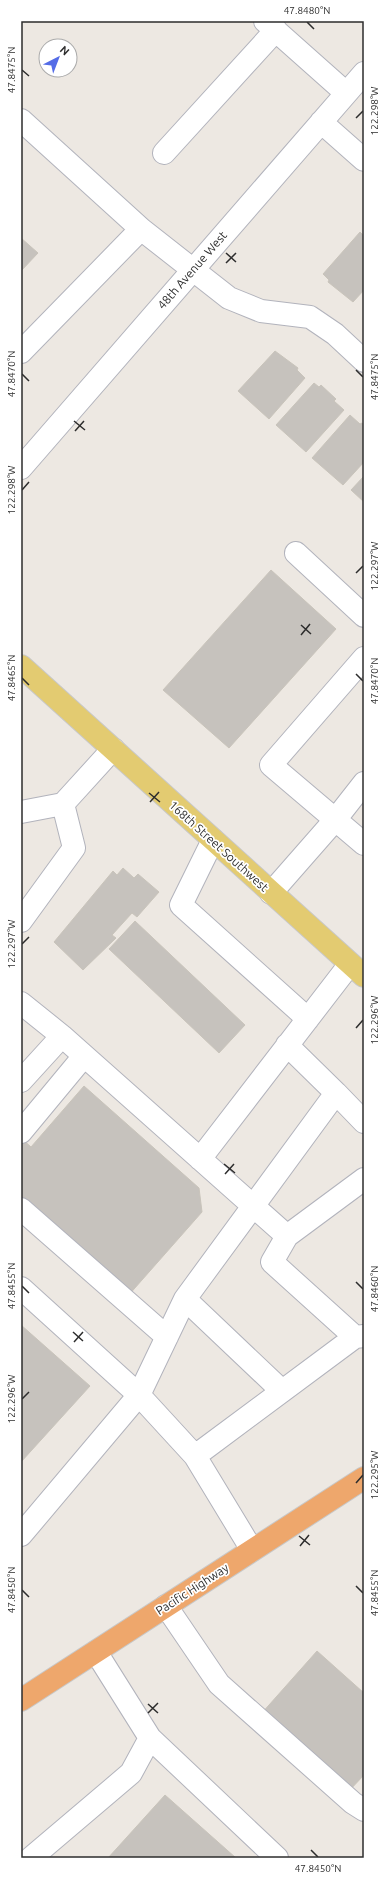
<svg xmlns="http://www.w3.org/2000/svg" width="385" height="1879" font-family="Ubuntu,sans-serif">
<rect width="100%" height="100%" fill="#ede8e2"/>
<path fill="#c6c2bd" stroke="#c9c4bb" d="M360 232 364 236V290L353 302 328 282 329 280 323 274Z
M21 238 38 253 21 271Z
M275 351 298 368 297 370 305 378 269 419 238 391Z
M314 383 319 387 321 385 336 399 334 401 344 410 306 452 276 425Z
M350 415 360 424 362 423 364 425V462L343 485 312 458Z
M364 476V502L351 490Z
M271 570 336 629 229 748 163 690Z
M123 868 134 878 138 874 159 892 137 917 132 913 112 935 116 938 83 970 54 942 113 871 117 875Z
M135 921 245 1025 219 1053 109 949Z
M84 1086 199 1188 202 1212 127 1297 21 1204V1138L31 1147Z
M21 1325 90 1386 21 1462Z
M317 1651 364 1693V1775L348 1792 261 1714Z
M165 1795 236 1858H108Z"/>
<g fill="none" stroke-linecap="round" stroke-linejoin="round">
<defs>
<path id="minor" d="M265 21 346 93
M21 120 141 229 21 352
M321 122 364 160
M164 153 276 30
M141 229 229 298 261 311 310 317 335 334 364 361
M21 468 364 73
M296 553 364 616
M364 658 271 765 364 844
M21 812 63 804
M213 840 181 905 308 1019
M271 893 335 820 364 783
M21 921 74 848 63 804 113 749
M21 1003 62 1036 21 1081
M62 1036 287 1236 364 1179
M287 1045 336 1093
M21 1132 84 1056
M200 1159 350 964
M21 1209 167 1337
M287 1236 272 1262 355 1337 364 1336
M21 1288 139 1395 21 1535
M185 1299 336 1093 364 1122
M282 1391 185 1299 139 1395 195 1456 355 1337
M195 1456 252 1550
M166 1606 219 1684 353 1803 364 1810
M96 1652 150 1738 277 1858
M31 1858 131 1773 150 1738"/>
<path id="major" d="M21 666 364 976"/>
<path id="highway" d="M21 1700 364 1478"/>
</defs>
<use href="#minor" stroke="#b2b3bc" stroke-width="24"/>
<use href="#major" stroke="#c8c8c8" stroke-width="24"/>
<use href="#highway" stroke="#c8c8c8" stroke-width="24"/>
<use href="#minor" stroke="#fff" stroke-width="22"/>
<use href="#major" stroke="#e3cb71" stroke-width="22"/>
<use href="#highway" stroke="#eea76c" stroke-width="22"/>
</g>
<path fill="none" stroke="#2d2d2d" stroke-width="1.5" d="M307 22 314 29M22 70 29 76M356 118 363 111M226 253 236 262M226 263 236 253M356 370 363 377M22 374 29 381M74 421 85 430M75 431 84 421M22 490 29 482M356 573 363 566M301 625 311 634M301 635 310 624M356 674 363 681M22 678 29 685M149 793 160 802M150 802 159 792M22 944 29 937M356 1028 363 1020M224 1164 235 1173M225 1174 234 1164M356 1282 363 1289M22 1286 29 1293M73 1332 83 1341M74 1342 83 1332M22 1399 29 1392M356 1483 363 1475M299 1536 310 1545M300 1546 309 1535M356 1586 363 1593M22 1590 29 1597M148 1704 158 1713M148 1713 158 1703M311 1850 318 1857"/>
<g text-anchor="middle" dominant-baseline="central" stroke-width="3.5" stroke-linejoin="round" paint-order="stroke">
<g font-size="12" fill="#2d2d2d" stroke="#fff">
<text transform="translate(192 270) rotate(-49)">48th Avenue West</text>
<text transform="translate(219 846) rotate(42)">168th Street Southwest</text>
<text transform="translate(192 1589) rotate(-33)">Pacific Highway</text>
</g>
</g>
<rect width="385" height="1879" fill="none" stroke="#ffffff" stroke-width="44"/>
<g transform="translate(58 58) rotate(42)"><circle r="19" fill="#ffffff" stroke="#ababab"/>
<path d="M0-3L7 15L0 10L-7 15Z" fill="#546ce7"/>
<text y="-6" font-size="11" font-weight="bold" text-anchor="middle" fill="#2d2d2d">N</text>
</g>
<rect x="22" y="22" width="341" height="1835" fill="none" stroke="#2d2d2d" stroke-width="1.5"/>
<g font-size="10" text-anchor="middle" fill="#2d2d2d">
<text x="307" y="14">47.8480°N</text>
<text transform="translate(11 70) rotate(-90)" y="4">47.8475°N</text>
<text transform="translate(374 111) rotate(-90)" y="4">122.298°W</text>
<text transform="translate(11 374) rotate(-90)" y="4">47.8470°N</text>
<text transform="translate(374 377) rotate(-90)" y="4">47.8475°N</text>
<text transform="translate(11 490) rotate(-90)" y="4">122.298°W</text>
<text transform="translate(374 566) rotate(-90)" y="4">122.297°W</text>
<text transform="translate(11 678) rotate(-90)" y="4">47.8465°N</text>
<text transform="translate(374 681) rotate(-90)" y="4">47.8470°N</text>
<text transform="translate(11 944) rotate(-90)" y="4">122.297°W</text>
<text transform="translate(374 1020) rotate(-90)" y="4">122.296°W</text>
<text transform="translate(11 1286) rotate(-90)" y="4">47.8455°N</text>
<text transform="translate(374 1289) rotate(-90)" y="4">47.8460°N</text>
<text transform="translate(11 1399) rotate(-90)" y="4">122.296°W</text>
<text transform="translate(374 1475) rotate(-90)" y="4">122.295°W</text>
<text transform="translate(11 1590) rotate(-90)" y="4">47.8450°N</text>
<text transform="translate(374 1593) rotate(-90)" y="4">47.8455°N</text>
<text x="318" y="1872">47.8450°N</text>
</g>
</svg>
